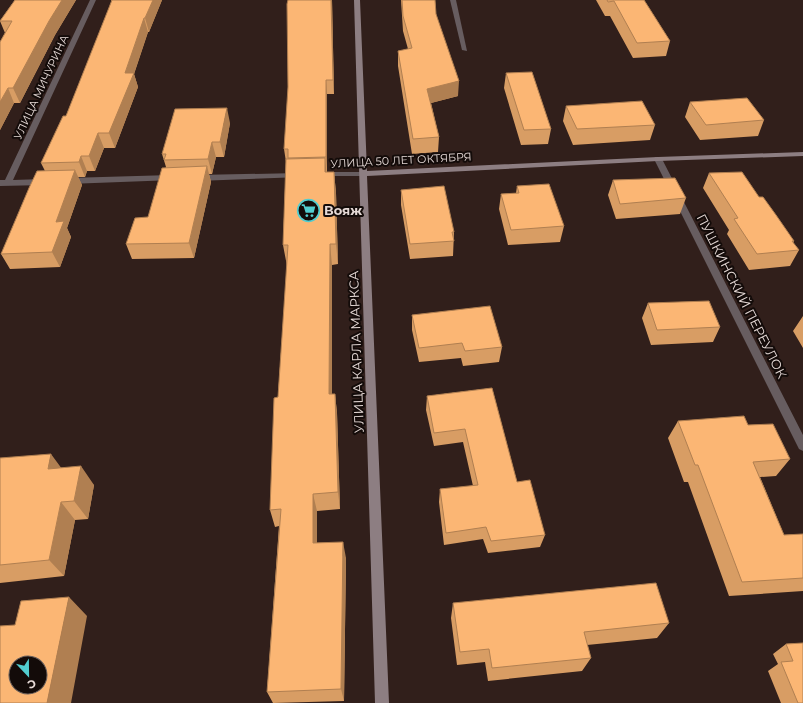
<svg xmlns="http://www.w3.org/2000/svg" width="803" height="703" font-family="Montserrat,sans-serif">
<rect width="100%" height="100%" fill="#311f1b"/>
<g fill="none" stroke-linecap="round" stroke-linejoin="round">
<path fill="#675d60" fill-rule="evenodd" d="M450 0H456L467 51 462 50Z"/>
<path fill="#675d60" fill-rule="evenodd" d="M90 0H96L13 180 44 179 48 182 44 185 0 186V180H5Z
M655 157H661L662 159 803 435V451L799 449 654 159Z
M318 172H363L367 174 363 176H321L317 174Z
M299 173 303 175 302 177 197 181 193 178 197 175Z
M171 175 174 176V180L68 184 64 181 68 178Z"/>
<path fill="#8d7e82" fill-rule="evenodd" d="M354 0H360L367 171 658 157 803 152V156L658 161 367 176 389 703H375Z"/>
</g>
<path fill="#d89d64" d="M15 0H76L55 35 20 103H14L0 130V42L5 33 0 21Z
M111 0H162L149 32H148L134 74 138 87 115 148H104L95 171H87L85 177H78L82 185 67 228 71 237 60 267 10 269 1 254 45 171 41 163 66 116 112 2Z
M332 0 334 94H327V172H334L336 193 338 264 332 265V394H335L337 413 340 509 317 511V543L346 558 344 701 273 703 267 692 279 526 275 527 270 510 287 266 283 245 286 162 284 149Z
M401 0H435L436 14 458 96 431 103 439 137 438 152 412 154 398 66V51L408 49 403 31Z
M596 0H644L670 41 666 56 633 58 610 16H605Z
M506 73 551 129 548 144 521 145 504 88Z
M690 102 764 120 758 136 700 140 685 117Z
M566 106 655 125 650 140 573 145 563 121Z
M230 123 224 157H216L212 174H209L211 182 194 258 132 259 126 244 148 217 166 167 162 154Z
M709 173 759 197 794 241 793 243 799 250 790 266 749 270 727 234 729 230 703 188Z
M613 180 686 198 680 214 616 219 608 195Z
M517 186 564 226 560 242 508 245 499 209 501 194 516 193Z
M401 190 454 232 453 256 410 259 401 205Z
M648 303 720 327 713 342 651 345 642 318Z
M412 315 502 347 499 362 463 366 461 358 419 362 412 330Z
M803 316V348L793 331Z
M492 388 517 482 545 535 540 547 488 553 483 539 444 545 439 502 440 489 473 486 463 442 434 446 426 410 427 396Z
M678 421 748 425 790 459 776 476 760 477 784 535 803 534V591L729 596 688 482H684L668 438Z
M0 458 62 468 94 485 88 519 75 520 64 576 0 583Z
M453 603 669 623 657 638 587 645 591 658 582 671 488 681 485 662 457 665 451 618Z
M803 643V703H781L768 671 778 664 773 654 786 644Z"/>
<path fill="#b07f51" d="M62 0H76L55 35 20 103 13 88 49 21Z
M153 0H162L149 32 145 18Z
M331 0H332L334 94 333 80Z
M144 18 148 32 134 74 138 87 115 148 109 133 125 73Z
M326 80 327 94V171L326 157Z
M459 81 458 96 427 104V89Z
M8 88 14 103 0 130V102Z
M227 108 230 123 224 157 220 142Z
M98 133 104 148 95 171 89 156Z
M212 142 216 157 212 174 208 159Z
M81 156 87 171 85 177 79 162Z
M325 158 327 178 325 172Z
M207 166 211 182 194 258 189 243Z
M75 170 82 185 67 228 71 237 60 267 52 252 56 222Z
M334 172 336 193 338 264 336 244Z
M330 244 332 265V413L329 394Z
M335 394 337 413 340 509 338 492Z
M51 454 65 473 48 469Z
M81 466 94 485 88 519 74 501Z
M313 494 317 511V559L313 543Z
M61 502 75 520 64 576 49 560Z
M343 542 346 558 344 701 341 689Z
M69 597 87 616 71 703H47Z"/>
<path fill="#fbb674" stroke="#b07f51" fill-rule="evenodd" d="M15 0H62L49 21 13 88H8L0 102V42L12 21H0Z
M112 0H153L145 18H144L125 73H134L109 133H98L89 156H81L79 162 41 163 63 116H66Z
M288 0H331L333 80H326V157L288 158V149H284L288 87 287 4Z
M402 0H435L436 14 459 81 427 89 439 137 413 139 398 51 412 48 403 16Z
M607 0H644L670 41 637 43 614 1 608 2Z
M532 72 551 129 524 130 506 73Z
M747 98 764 120 706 125 690 102Z
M642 101 655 125 577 129 566 106Z
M227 108 220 142H212L208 159 164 160 166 154H162L175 109Z
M325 158V172H334L336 244H330L329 394H335L338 492 313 494V543L343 542 341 689 267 692 281 509 270 510 274 398 278 397 288 245H283L286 159Z
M207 166 189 243 126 244 135 218 148 217 162 168Z
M75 170 56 222 64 221 52 252 1 254 29 188 37 171Z
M742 172 759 197H763L776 215 794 241H792L799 250 757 254 734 219 738 218 709 173Z
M675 178 686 198 620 204 613 180Z
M549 184 564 226 511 230 501 194 519 193 517 186Z
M444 186 454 232H452L454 241 410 244 401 190Z
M709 301 720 327 657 330 648 303Z
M490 306 502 347 465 351 462 343 419 348 412 315Z
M492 388 517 482 530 480 545 535 491 541 486 527 446 533 440 489 478 485 465 429 434 433 427 396Z
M744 416 748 425 773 424 790 459 753 462 784 535 803 534V578L742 582 698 465H695L678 421Z
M51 454 48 469 81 466 74 501 61 502 49 560 0 565V458Z
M656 583 669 623 584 632 591 658 492 668 489 649 460 652 453 603Z
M69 597 47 703H0V626L15 625 21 601ZM16 663H40V687H16Z
M803 643V703H798L781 662 793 661 786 644Z"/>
<defs>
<symbol id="supermarket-ring" viewBox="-11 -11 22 22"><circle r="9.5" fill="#130b09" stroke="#52cdcf" stroke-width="1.5"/><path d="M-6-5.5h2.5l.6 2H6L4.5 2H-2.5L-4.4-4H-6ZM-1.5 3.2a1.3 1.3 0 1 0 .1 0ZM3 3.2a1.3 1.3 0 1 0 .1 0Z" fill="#52cdcf"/></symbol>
</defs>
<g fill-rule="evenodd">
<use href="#supermarket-ring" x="296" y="198" width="25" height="25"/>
</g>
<g text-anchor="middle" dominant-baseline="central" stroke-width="4" stroke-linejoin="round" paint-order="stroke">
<g font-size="11" fill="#e6dad7" stroke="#130b09">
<text transform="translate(41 87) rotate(-65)">УЛИЦА МИЧУРИНА</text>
<text transform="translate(401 160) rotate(-3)">УЛИЦА 50 ЛЕТ ОКТЯБРЯ</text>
</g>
<g font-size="13" font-weight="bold" fill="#e6dad7" stroke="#130b09" text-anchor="start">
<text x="324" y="210">Вояж</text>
</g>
<g font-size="13" fill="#e6dad7" stroke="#130b09">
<text transform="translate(742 296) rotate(63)">ПУШКИНСКИЙ ПЕРЕУЛОК</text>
<text transform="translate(356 352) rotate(-92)">УЛИЦА КАРЛА МАРКСА</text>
</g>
</g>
<g transform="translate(28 675) rotate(158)"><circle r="19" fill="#130b09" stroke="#675e5b"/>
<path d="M0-3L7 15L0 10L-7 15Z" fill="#52cdcf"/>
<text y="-6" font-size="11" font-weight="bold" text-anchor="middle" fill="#e6dad7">С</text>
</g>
</svg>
